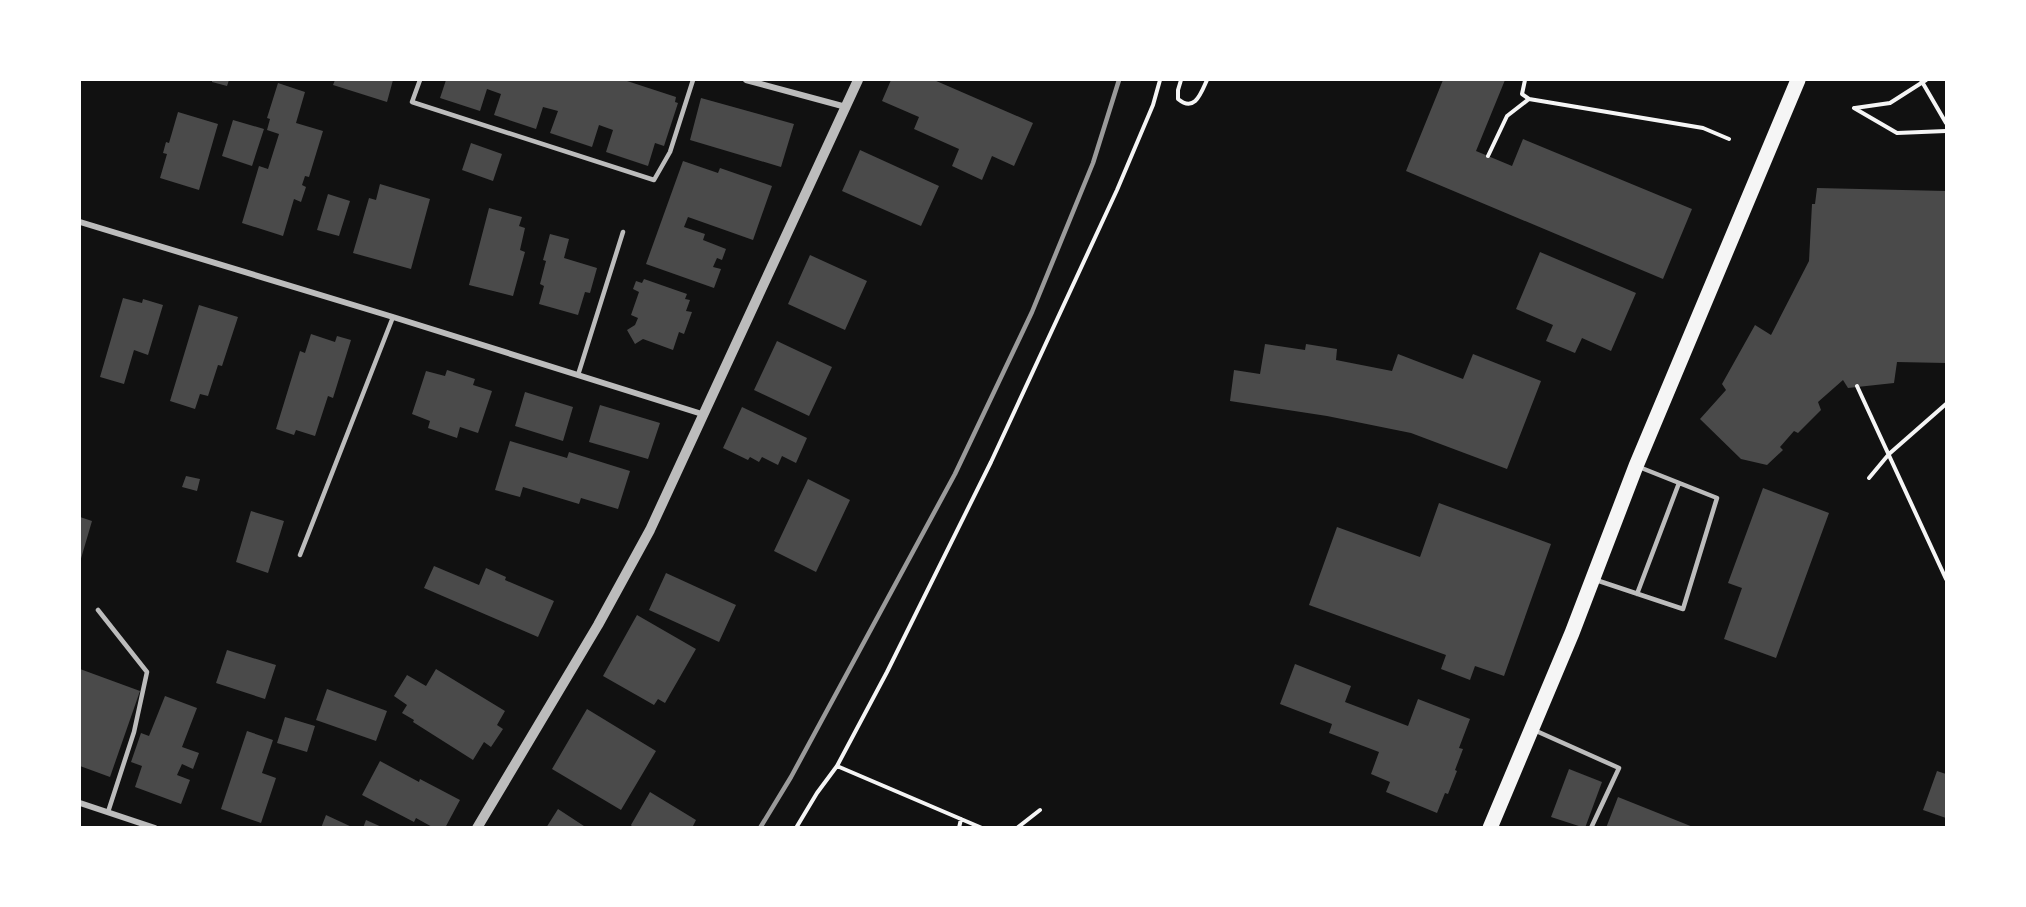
<svg xmlns="http://www.w3.org/2000/svg" width="2026" height="907" font-family="'DM Sans',sans-serif">
<rect width="100%" height="100%" fill="#111"/>
<path fill="#4a4a4a" d="M212 80H229L227 86 212 82Z
M335 80H393L387 102 333 85Z
M446 80H624L676 97 675 102 678 103 664 146 655 143 648 166 606 152 613 130 599 125 592 147 550 133 558 111 543 107 536 129 494 115 501 94 487 89 480 111 440 98Z
M891 80H934L1033 123 1014 166 992 156 982 180 952 166 959 149 914 129 919 117 882 101Z
M1443 80H1505L1476 151 1512 166 1523 139 1692 209 1663 279 1406 171Z
M278 83 305 92 296 123 323 131 309 177 305 176 302 185 306 187 301 202 294 199 283 236 242 223 259 166 268 169 279 134 267 130 270 119 267 118Z
M701 98 794 124 781 167 690 140Z
M178 112 218 124 199 190 160 178 167 154 163 153 166 142 169 143Z
M233 120 264 129 252 166 222 156Z
M471 143 502 154 493 181 462 170Z
M860 150 939 186 921 226 842 191Z
M683 161 718 173 720 168 772 186 753 240 688 217 684 227 705 234 703 240 726 249 722 260 717 258 713 267 721 269 714 288 646 264Z
M380 184 430 199 411 269 353 253 369 198 376 200Z
M1817 188 1946 191V363L1897 362 1894 383 1848 388 1843 380 1818 402 1821 410 1798 433 1794 431 1780 447 1783 450 1767 465 1741 459 1700 419 1726 390 1722 384 1755 325 1771 335 1809 261 1812 204H1815Z
M328 194 350 201 339 236 317 230Z
M489 208 522 217 519 226 525 228 520 250 525 252 513 296 469 285Z
M550 234 569 239 564 258 597 268 590 293 585 292 578 315 539 304 544 286 540 284 546 261 543 260Z
M1540 252 1636 293 1611 351 1582 338 1575 353 1546 341 1553 325 1516 309Z
M810 255 867 281 845 330 788 304Z
M644 279 687 294 685 299 690 300 686 311 692 312 684 334 679 332 673 350 643 339 635 344 627 330 635 325 638 318 631 315 639 292 633 289 636 281 642 283Z
M123 298 142 303 143 299 163 305 148 355 134 350 124 384 100 377Z
M199 305 238 317 222 366 218 365 208 396 200 394 195 409 170 401Z
M311 334 335 342 337 336 351 340 333 398 328 396 315 436 296 430 294 435 276 429 300 351 305 353Z
M777 341 832 367 809 416 754 390Z
M1265 344 1305 350 1306 344 1337 349 1336 360 1392 371 1398 354 1463 379 1473 354 1541 381 1507 469 1411 433 1327 416 1230 401 1234 370 1260 374Z
M447 370 475 379 473 385 492 391 478 433 460 427 457 438 428 428 430 421 412 414 426 371 445 376Z
M525 392 573 407 563 441 515 426Z
M600 405 660 423 648 459 589 442Z
M742 407 807 438 796 463 782 456 778 465 762 457 759 462 750 457 748 460 723 448Z
M510 441 567 458 569 452 630 471 618 509 581 498 579 504 523 487 520 497 495 490Z
M186 476 200 479 197 491 182 487Z
M808 479 850 500 816 572 774 551Z
M1763 488 1829 513 1776 658 1724 639 1742 588 1728 583Z
M1439 503 1551 544 1504 676 1475 666 1470 680 1441 669 1446 655 1309 605 1337 527 1420 557Z
M251 511 284 521 268 573 236 562Z
M80 517 92 521 80 562Z
M434 566 479 585 486 568 506 577 505 580 554 601 538 637 424 588Z
M666 573 736 605 719 642 649 610Z
M637 615 696 649 665 703 658 699 654 705 603 676Z
M227 650 276 665 265 699 216 683Z
M1295 664 1351 686 1345 702 1408 726 1418 699 1470 719 1459 748 1463 749 1455 770 1457 771 1448 794 1445 793 1437 813 1386 792 1390 782 1371 774 1379 752 1329 733 1332 724 1280 704Z
M80 669 140 691 110 777 80 766Z
M436 669 505 711 497 725 503 729 491 747 484 742 473 760 413 722 414 720 402 713 407 705 394 696 407 675 426 686Z
M327 689 387 711 376 741 316 720Z
M165 696 197 708 182 747 199 753 193 769 182 764 177 775 190 780 181 804 135 787 142 766 131 762 141 733 149 736Z
M587 709 656 751 621 810 552 769Z
M285 717 315 726 307 752 277 743Z
M247 731 273 740 262 773 276 778 261 823 221 809Z
M380 761 419 782 420 779 460 800 445 828H434L416 818 414 822 362 795Z
M1569 769 1602 782 1585 828 1551 817Z
M1937 771 1946 774V818L1923 810Z
M650 792 696 820 692 828H633L631 825Z
M1618 797 1693 827V828H1606Z
M558 809 587 828H546Z
M326 815 354 828H321Z
M366 820 384 828H363Z"/>
<g fill="none" stroke-linecap="round" stroke-linejoin="round">
<path stroke="#f5f5f5" stroke-width="4" d="M1181 80 1178 90V99C1195 113 1201 93 1207 80
M1525 80 1522 94 1529 99 1703 128 1729 139
M1921 80 1946 123
M1854 108 1897 133 1946 131
M1855 108 1890 103 1926 80
M1488 156 1507 116 1529 99
M1857 386 1946 579
M1869 478 1889 454 1946 404
M837 766 982 828
M796 828 817 793 837 766 887 672 991 462 1117 190 1153 105 1160 80
M959 828 961 819
M1017 828 1040 810"/>
<path stroke="#bcbcbc" stroke-width="4.5" d="M420 80 412 102 654 180 670 152 693 80
M578 375 623 232
M300 555 393 317
M1596 580 1683 609 1717 498 1639 467
M1637 594 1679 483
M98 610 147 672 134 732 108 812
M1534 730 1619 768 1591 828"/>
<path stroke="#bcbcbc" stroke-width="6" d="M746 80 846 107
M80 222 393 317 702 414
M80 803 155 828"/>
<path stroke="#bcbcbc" stroke-width="10" d="M477 828 598 625 650 530 858 80"/>
<path stroke="#f5f5f5" stroke-width="15" d="M1490 828 1572 633 1636 466 1798 80"/>
<path stroke="#9a9a9a" stroke-width="4.5" d="M760 828 791 777 955 474 1032 312 1093 163 1119 80"/>
</g>
<rect width="2026" height="907" fill="none" stroke="#ffffff" stroke-width="162"/>
</svg>
